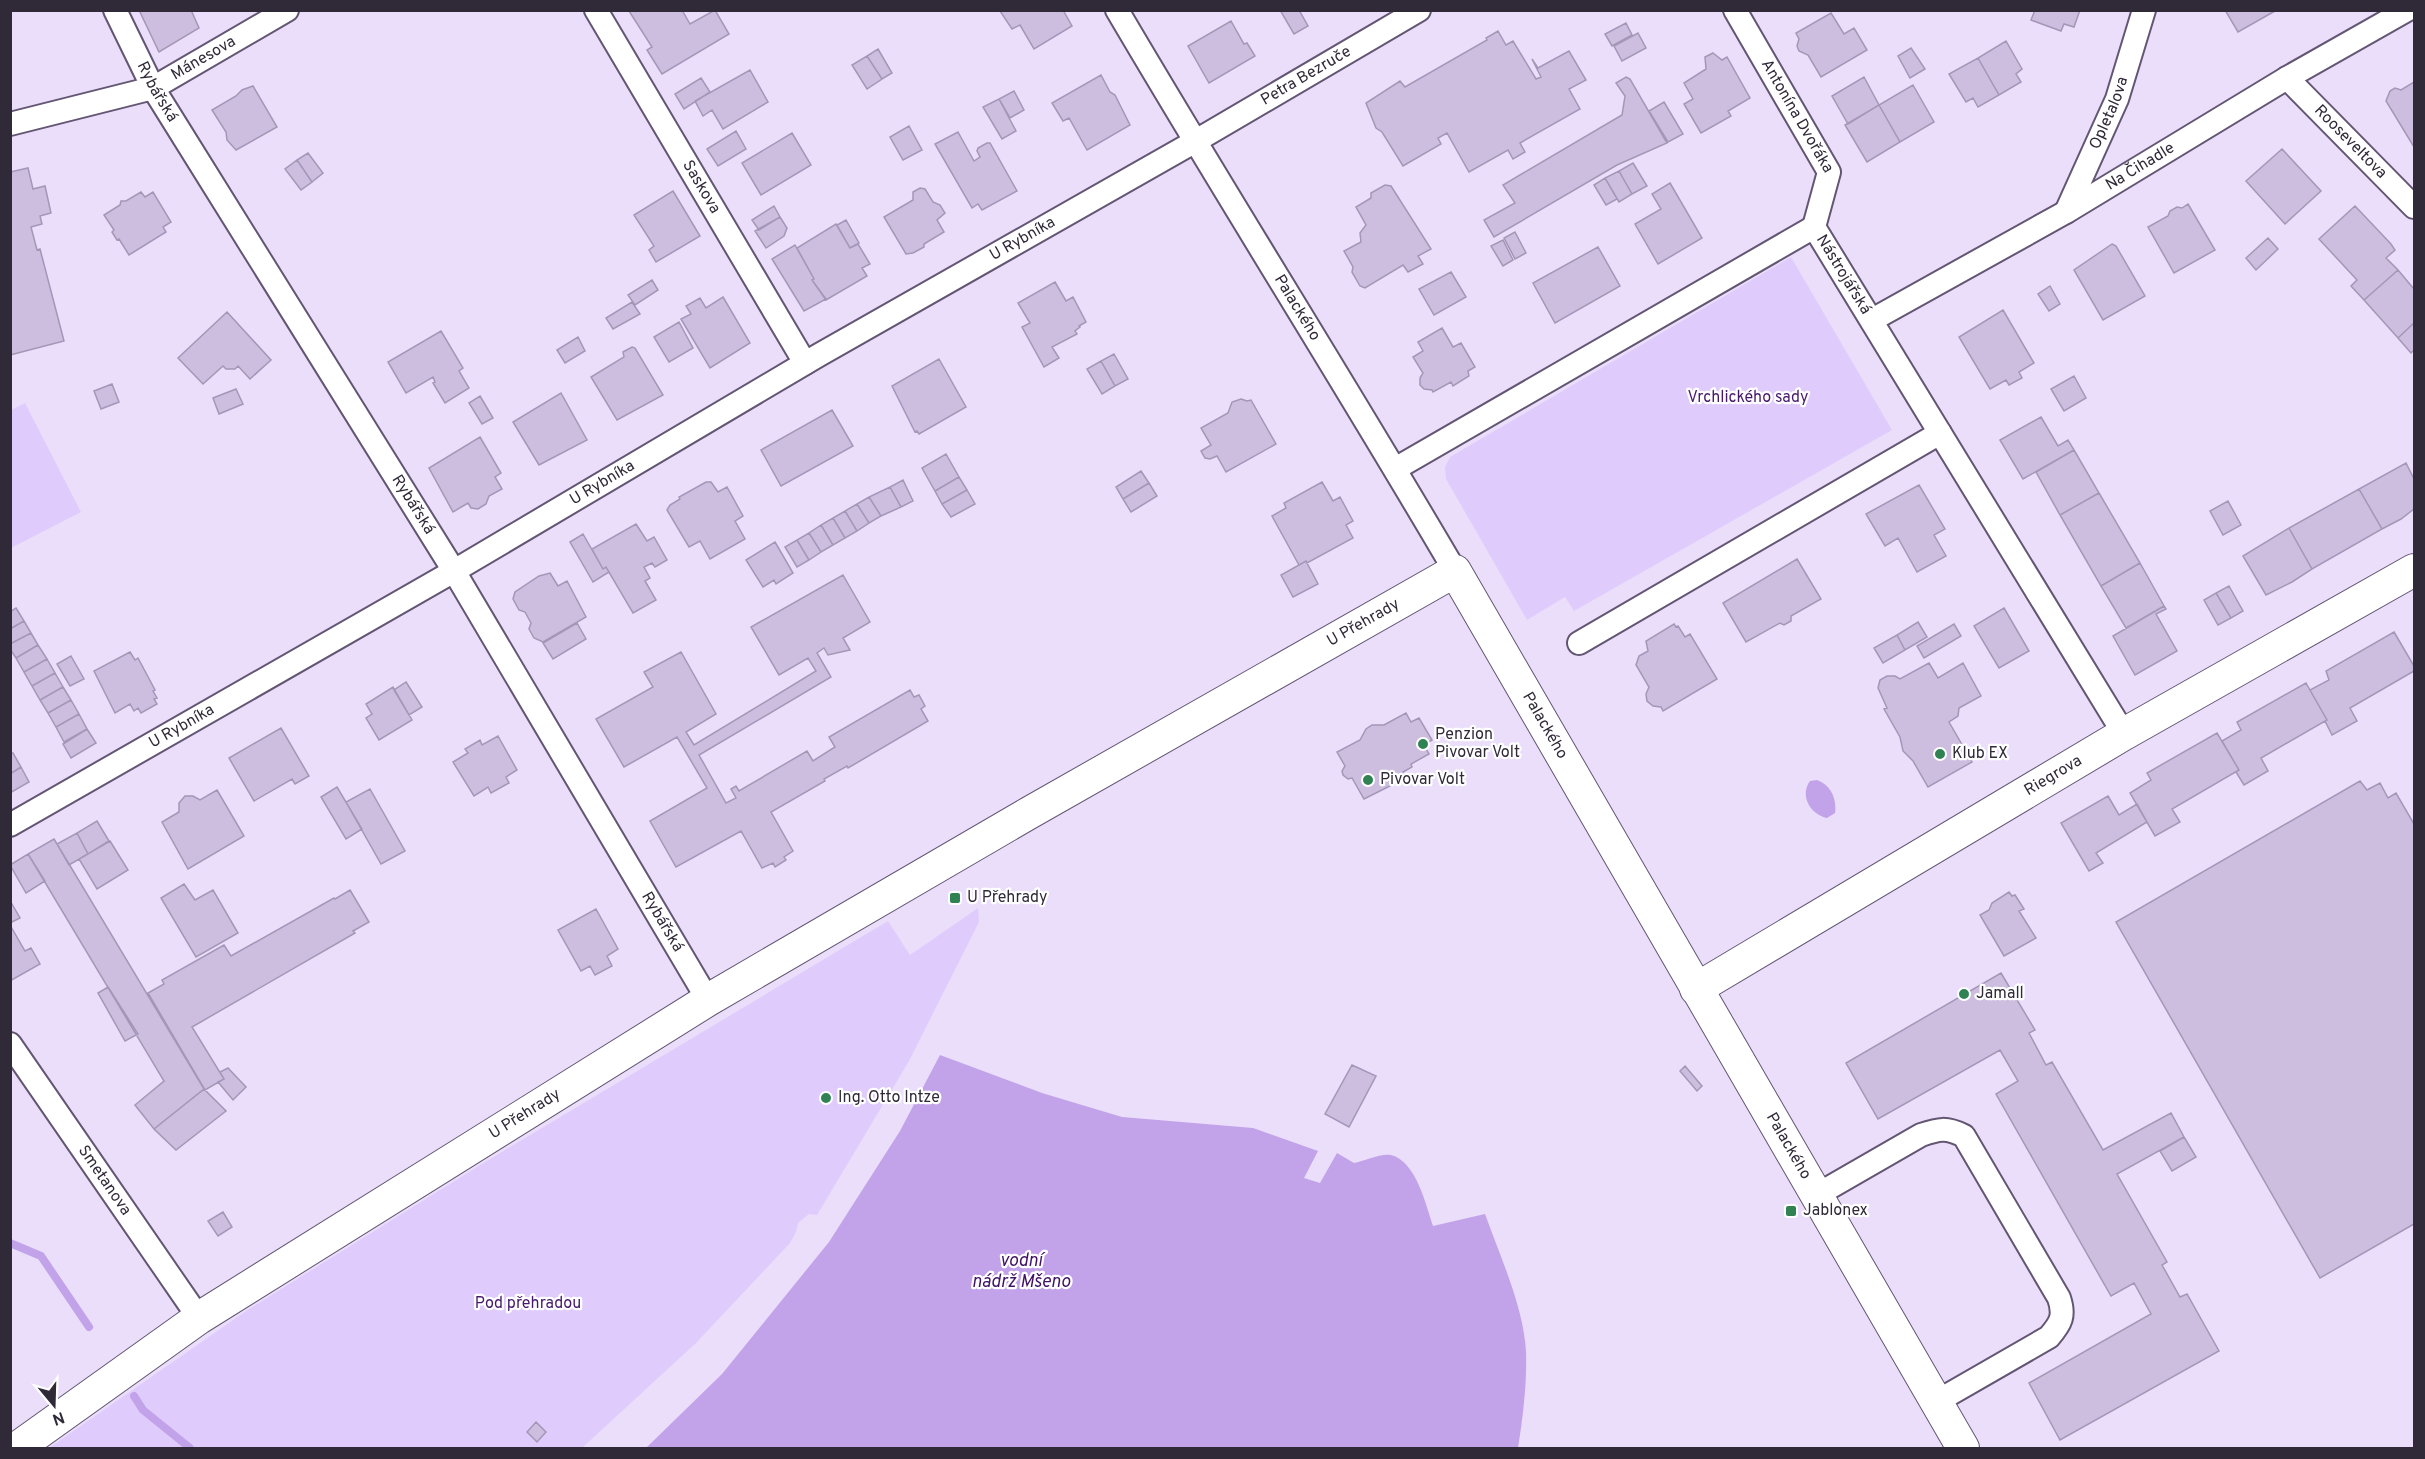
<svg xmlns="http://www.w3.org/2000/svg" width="2425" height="1459" font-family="Overpass,sans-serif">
<rect width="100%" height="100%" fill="#eadefa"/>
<path fill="#e0ccfc" d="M1791 257 1892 430 1574 611 1565 597 1527 620 1446 479 1445 467 1450 457Z
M25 403 81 512 11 548V410Z
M978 908 979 922 909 1061 817 1215 809 1214 798 1223 796 1232 790 1243 696 1343 582 1448H49L249 1309 485 1162 888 921 910 955Z"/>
<path fill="#c2a2e9" d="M1817 780C1831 785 1837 799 1835 813L1827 818C1811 815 1799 796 1810 781Z
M940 1055 1042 1093 1122 1117 1253 1128 1318 1151 1304 1178 1320 1183 1337 1153 1354 1163C1364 1161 1381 1153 1391 1155 1416 1161 1426 1205 1433 1226L1485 1214C1500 1256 1524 1308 1526 1352 1527 1385 1523 1416 1518 1448H646L722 1374 829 1242 900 1131Z"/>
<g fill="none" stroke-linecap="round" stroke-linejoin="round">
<path stroke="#c2a2e9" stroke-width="8" d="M10 1243 41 1256 89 1327
M134 1396 143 1410 190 1448"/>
</g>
<path fill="#cdbee0" stroke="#a496b7" stroke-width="1.5" d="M139 10H191L199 28 159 52Z
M682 10 690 24 715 10 729 34 662 74 647 50 652 47 629 11Z
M1063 10 1072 26 1034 49 1020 25 1012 29 1000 11Z
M1280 10H1299L1308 26 1294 34Z
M2035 10H2080L2074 27 2064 24 2061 31 2031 20Z
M2225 10H2275V11L2238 32Z
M1831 13 1844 34 1854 28 1867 50 1821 77 1808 55 1799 51 1797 46 1799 39 1796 33Z
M1231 21 1244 44 1247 43 1255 56 1209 83 1188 46Z
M1626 23 1632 35 1612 46 1605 34Z
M1498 31 1506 45 1513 41 1536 79 1541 77 1532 59 1538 68 1569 51 1586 80 1569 89 1580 109 1520 143 1525 152 1513 159 1508 150 1469 172 1447 133 1438 138 1441 144 1403 166 1382 132 1376 128 1366 103 1400 81 1405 87 1487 40 1486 38Z
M1638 33 1646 48 1622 61 1614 46Z
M2006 41 2022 69 2016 74 2021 82 1999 95 1978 58Z
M1911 48 1925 69 1910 78 1898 56Z
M878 49 892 73 882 79 867 56Z
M1713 53 1722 60 1727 57 1750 98 1728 111 1731 116 1701 133 1684 104 1693 99 1684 83 1706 69 1705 57Z
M867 56 882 79 867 89 852 65Z
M1978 58 1999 95 1978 107 1973 98 1966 102 1949 74Z
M750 70 768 102 723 129 712 110 703 116 695 101Z
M1101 75 1110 92 1115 95 1130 125 1087 150 1069 118 1063 121 1052 103Z
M1626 77 1630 79 1667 143 1617 165 1494 237 1484 220 1515 203 1503 185 1622 115 1625 96 1616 83Z
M1864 77 1879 105 1848 124 1832 96Z
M701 78 710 92 684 109 675 94Z
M2414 82V147L2386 101 2390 91 2395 88 2401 90Z
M1913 85 1934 122 1900 142 1879 105Z
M253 86 277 127 236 150 227 140 226 132 212 110 236 96 242 90Z
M1014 91 1024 110 1010 118 999 99Z
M999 99 1016 131 1002 139 983 107Z
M1664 102 1683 134 1668 142 1649 111Z
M1879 105 1900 142 1867 162 1845 125Z
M909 126 922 150 903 160 890 137Z
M736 131 746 149 718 166 707 149Z
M958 132 974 161 980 157 977 151 978 148 987 143H990L1017 191 982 210 978 204 972 208 935 144Z
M792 133 811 165 761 195 742 163Z
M2282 149 2321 191 2285 224 2246 181Z
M308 153 323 173 312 182 297 160Z
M297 160 312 182 301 190 285 169Z
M1633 163 1647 186 1632 194 1619 171Z
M28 168 33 189 45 186 51 213 40 216 42 224 31 227 37 250 40 249 64 341 10 355V172Z
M1619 171 1632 194 1619 202 1605 178Z
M1605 178 1617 199 1606 205 1594 185Z
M1670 183 1702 238 1658 264 1635 224 1661 209 1652 194Z
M1385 185 1391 186 1431 249 1418 256 1423 264 1408 272 1403 265 1365 288 1360 286 1352 272 1353 267 1344 251 1361 242 1360 233 1366 225 1356 207 1371 198V193Z
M920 188 925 189 933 202 940 205 945 213 937 220 944 232 924 244V247L913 253 906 254 884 217 913 200V192Z
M673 191 700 236 656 262 649 250 654 246 634 215Z
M141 192 145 197 153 192 171 222 163 227 166 232 129 255 119 239 117 240 112 232 114 230 104 215 120 205 121 201H126Z
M2188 204 2215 250 2174 273 2148 227 2168 216 2170 211 2177 207 2182 208Z
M774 206 780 217 759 230 752 220Z
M2355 206 2391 244 2395 250 2386 258 2398 270 2364 300 2351 286 2357 280 2319 239Z
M780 217 787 228 784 236 766 248 755 231Z
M846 220 859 243 850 248 837 225Z
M836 224 850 248 858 244 870 264 862 268 867 276 826 300 812 280 814 279 797 248Z
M1515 232 1526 253 1515 259 1504 238Z
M2268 238 2278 249 2256 270 2246 258Z
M1503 240 1513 260 1503 266 1491 246Z
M2112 244 2116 246 2145 296 2103 320 2074 270Z
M795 245 814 279 812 280 826 299 804 311 772 259Z
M1598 247 1620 286 1555 323 1533 283Z
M2398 270 2414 289V323L2398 338 2364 300Z
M1451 272 1466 297 1434 315 1419 289Z
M652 280 658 290 635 305 628 295Z
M1055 282 1066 301 1073 297 1086 322 1079 326 1080 327 1075 331 1077 334 1052 347 1059 358 1044 367 1022 327 1030 323 1018 303Z
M2050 286 2060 304 2049 311 2038 294Z
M723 297 750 343 710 368 681 319 691 314 686 306 700 298 706 308Z
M632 302 640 314 613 329 606 318Z
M2003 310 2034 363 2019 372 2022 378 2009 385 2006 380 1990 389 1959 337Z
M227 312 271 360 250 379 238 366 235 369H226L223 366 203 384 178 358Z
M679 322 693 348 669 362 654 337Z
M2414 323V350L2411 353 2398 338Z
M1442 328 1453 347 1461 343 1475 367 1468 371 1469 376 1453 386 1451 382 1433 392 1432 390 1424 389 1420 385V378L1423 373 1413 357 1423 351 1418 342Z
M441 331 463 368 459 371 469 388 445 403 433 383 435 382 433 377 406 393 388 362Z
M578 337 585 351 565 363 557 350Z
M632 347 635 348 663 395 617 420 591 377 624 357 623 352Z
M1114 354 1128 379 1115 386 1101 361Z
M939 359 966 407 919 434 917 431 915 432 892 386Z
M1101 361 1115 386 1102 394 1087 369Z
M2074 376 2086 398 2064 411 2051 389Z
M112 384 119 402 101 409 94 391Z
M236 389 243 404 219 414 213 398Z
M561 393 587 440 539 465 513 422Z
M480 396 493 418 482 424 469 403Z
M1241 399 1247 401 1251 400 1276 444 1226 472 1217 456 1210 459 1205 458 1201 451 1211 445 1201 428 1228 413 1232 402Z
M832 410 853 446 781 486 761 450Z
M2041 417 2058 446 2068 440 2074 450 2023 479 2000 440Z
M480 437 501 473 495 477 502 489 489 496 486 504 478 509 471 508 468 503 453 512 429 468Z
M2074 450 2099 493 2060 515 2036 472Z
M946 454 959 477 935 491 922 468Z
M2406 463 2414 479V509L2401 519 2382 529 2359 489Z
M1141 471 1149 483 1123 499 1116 487Z
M959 477 967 490 942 504 935 491Z
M903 480 913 501 901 507 890 487Z
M706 482H711L718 492 727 487 743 516 735 521 745 539 710 559 700 541 689 547 667 510 670 505 680 499 679 497Z
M1322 482 1333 501 1340 497 1353 521 1346 525 1353 538 1307 563 1306 561 1299 565 1272 516 1286 508 1284 503Z
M1149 483 1157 496 1131 512 1123 499Z
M1919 485 1945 529 1934 535 1946 556 1917 572 1898 538 1885 546 1866 514Z
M890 487 901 507 881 516 869 497Z
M2359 489 2382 529 2312 569 2289 528Z
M967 490 975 504 951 517 942 504Z
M2099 493 2140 563 2101 586 2060 515Z
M869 497 881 516 869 523 857 504Z
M2228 501 2241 525 2223 535 2210 511Z
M857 504 869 523 857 531 845 511Z
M845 511 857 531 845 538 833 518Z
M833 518 845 538 833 545 821 525Z
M636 524 647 541 654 537 667 560 655 567 652 563 644 567 650 578 645 581 656 600 633 613 606 567 603 569 592 549Z
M821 525 833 545 821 552 809 533Z
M2289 528 2312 569 2292 582 2266 595 2243 556Z
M809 533 821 552 809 560 797 540Z
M583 534 603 569 606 567 609 572 593 582 570 542Z
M797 540 809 560 797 567 785 547Z
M775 542 793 573 776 584 774 580 763 587 746 560Z
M1797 559 1821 599 1791 616V621L1784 625 1780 623 1746 642 1723 603Z
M1306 561 1318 584 1293 597 1281 575Z
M2140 563 2164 606 2126 628 2101 586Z
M550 573 558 586 567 581 586 617 543 642 534 638 529 629 531 623 525 612 519 610 513 599 515 592 539 576Z
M843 575 870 622 843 638 850 650 828 655 824 648 817 653 831 677 699 755 726 803 736 798 731 789 736 786 739 791 807 751 813 761 835 747 829 737 910 690 914 697 919 695 925 706 921 709 928 721 848 768 847 766 824 779 825 781 771 812 793 851 784 857 786 860 775 867 773 863 762 868 741 831 676 867 650 821 707 788 677 737 624 767 596 719 653 687 644 672 681 652 716 714 686 732 694 745 816 671 808 658 779 675 751 627Z
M2229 586 2243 611 2231 618 2216 593Z
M2216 593 2231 618 2218 625 2204 600Z
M2164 606 2166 609 2156 614 2177 651 2135 675 2113 636Z
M16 608 24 621 10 629V612Z
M2004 608 2029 651 1999 668 1974 626Z
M24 621 31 633 10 644V629Z
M1918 622 1927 637 1905 650 1897 635Z
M577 623 586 639 553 659 543 643Z
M1674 624 1676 627 1678 626 1685 637 1690 634 1717 679 1663 711 1661 707 1653 706 1647 701 1646 694 1649 687 1636 665 1639 656 1648 651 1646 641Z
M1954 624 1961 636 1924 658 1917 646Z
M2394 632 2414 666V671L2350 708 2357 721 2332 735 2325 721 2327 720 2310 690 2329 680 2326 671Z
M31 633 38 645 16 658 10 649V644Z
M1897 635 1905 650 1883 663 1874 648Z
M38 645 47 659 24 672 16 658Z
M130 652 135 660 138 658 155 690 153 691 157 698 154 699 157 704 141 713 138 708 134 711 130 704 115 713 94 671Z
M71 656 84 679 70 686 57 664Z
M47 659 55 673 32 686 24 672Z
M1929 663 1938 678 1963 663 1981 696 1959 708 1958 716 1949 722 1972 762 1928 787 1913 761 1903 751 1900 737 1884 709 1887 708 1878 688 1880 680 1887 676H1895L1900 679Z
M55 673 63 687 40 700 32 686Z
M406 682 422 707 409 715 394 690Z
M2306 683 2327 720 2261 758 2268 771 2244 785 2236 772 2239 770 2222 741 2241 730 2237 722Z
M63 687 71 700 48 713 40 700Z
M393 687 412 720 379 740 366 718 372 714 366 704Z
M71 700 79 714 56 727 48 713Z
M1406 713 1411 722 1419 718 1432 740 1424 745 1429 754 1411 764 1412 767 1403 772 1406 778 1364 799 1352 778 1348 779 1343 775 1342 771 1345 766 1337 752 1360 740 1366 729 1372 725H1384Z
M79 714 87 729 64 742 56 727Z
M281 728 309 776 295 784 292 779 254 801 229 758Z
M87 729 96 743 71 758 63 744Z
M2217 733 2239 770 2172 809 2180 822 2155 836 2130 793 2151 780 2147 773Z
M498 736 517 770 506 777 509 783 491 793 488 787 474 796 453 762 468 753 465 749 480 740 482 745Z
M13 753 21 767 10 774V754Z
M21 767 29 782 10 793V774Z
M2360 781 2367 790 2380 783 2388 798 2396 793 2414 824V1224L2320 1278 2116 922Z
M337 787 362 829 346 839 321 797Z
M370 789 405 851 381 864 346 802Z
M217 790 244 836 188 869 162 822 179 812V803L185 796H193L200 800Z
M2108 796 2119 815 2137 804 2147 822 2096 853 2103 863 2089 871 2061 823Z
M97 821 109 841 88 854 77 833Z
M77 833 88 854 69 865 57 844Z
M54 839 204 1089 154 1129 135 1105 164 1081 28 854Z
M110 841 128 870 97 889 79 859Z
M28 854 45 881 26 893 10 865Z
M184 884 195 900 213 890 238 933 196 957 161 898Z
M350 890 369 922 353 931 355 933 192 1027 224 1079 205 1090 148 993 164 984 162 980 224 945 231 956 334 898 335 899Z
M2009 892 2012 896 2015 895 2024 909 2019 911 2036 938 2004 956 1980 915 1989 910 1992 903Z
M12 904 20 918 10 923V905Z
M596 909 618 949 607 956 612 966 595 975 590 966 581 971 558 930Z
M10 925 25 951 31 948 40 964 10 981Z
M2001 973 2035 1030 2029 1033 2046 1065 2052 1062 2103 1150 2171 1113 2184 1137 2117 1174 2167 1262 2162 1265 2180 1297 2187 1294 2219 1351 2060 1440 2029 1383 2151 1314 2134 1283 2111 1296 1996 1094 2018 1081 2000 1050 1878 1119 1846 1063Z
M108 987 138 1034 125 1041 98 993Z
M1352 1065 1376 1076 1349 1127 1325 1114Z
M1685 1066 1702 1086 1697 1091 1680 1071Z
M228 1068 246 1087 233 1100 218 1082 224 1079 220 1072Z
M204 1089 226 1111 176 1150 154 1129Z
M2184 1137 2196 1157 2172 1171 2160 1151Z
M223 1212 232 1227 218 1236 208 1221Z
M536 1422 546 1432 537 1442 527 1432Z"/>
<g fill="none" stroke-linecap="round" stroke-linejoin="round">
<defs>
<g id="street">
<path id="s1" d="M115 10 153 88 454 571 708 1000"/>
<path id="s2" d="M596 10 805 363"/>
<path id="s3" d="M1117 10C1228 199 1345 383 1455 571"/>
<path id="s4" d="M1735 10 1829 172 1814 227"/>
<path id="s5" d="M2287 78 2414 207"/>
<path id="s6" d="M10 124 153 88 287 10"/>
<path id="s7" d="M2066 212 2117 99 2144 10"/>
<path id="s8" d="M1814 227 2124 734"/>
<path id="s9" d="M1872 320 2066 212 2287 78 2407 10"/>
<path d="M1395 469 1814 227"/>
<path d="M1579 643 1940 433"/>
<path id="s10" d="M10 825 454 571 819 355 1194 142 1419 10"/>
<path id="s11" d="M10 1044 199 1318"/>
<path d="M1815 1196 1921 1135C1939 1129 1946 1127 1964 1136L2059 1298C2065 1316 2061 1323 2049 1337L1936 1402"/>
</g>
<g id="secondary">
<path id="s12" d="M1696 989 2124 734 2414 570"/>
<path id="s13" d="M17 1448 199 1318 708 1000 1029 813 1455 571 1963 1448"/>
</g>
</defs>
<use href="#street" stroke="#635673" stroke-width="26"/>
<use href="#secondary" stroke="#635673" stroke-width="34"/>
<use href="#street" stroke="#fff" stroke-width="22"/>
<use href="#secondary" stroke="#fff" stroke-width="32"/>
</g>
<g fill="#318253" stroke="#fff" stroke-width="2">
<circle cx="1423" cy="744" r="6"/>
<circle cx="1940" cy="754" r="6"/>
<circle cx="1368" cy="780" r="6"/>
<rect x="949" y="892" width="12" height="12" rx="3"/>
<circle cx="1964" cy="994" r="6"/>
<circle cx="826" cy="1098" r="6"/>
<rect x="1785" y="1205" width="12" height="12" rx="3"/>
</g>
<g text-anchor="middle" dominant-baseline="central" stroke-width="4.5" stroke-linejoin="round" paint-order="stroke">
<g font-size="16" fill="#302a38" stroke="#fff">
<text stroke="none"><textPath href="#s6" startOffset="206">Mánesova</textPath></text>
<text stroke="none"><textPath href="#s10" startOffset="1497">Petra Bezruče</textPath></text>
<text stroke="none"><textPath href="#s1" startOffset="92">Rybářská</textPath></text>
<text stroke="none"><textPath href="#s7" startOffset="108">Opletalova</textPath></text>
<text stroke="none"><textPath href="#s4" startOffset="123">Antonína Dvořáka</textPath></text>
<text stroke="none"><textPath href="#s5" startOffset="90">Rooseveltova</textPath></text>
<text stroke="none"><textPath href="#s9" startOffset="309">Na Čihadle</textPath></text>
<text stroke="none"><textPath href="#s2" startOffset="206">Saskova</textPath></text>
<text stroke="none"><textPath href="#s10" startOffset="1170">U Rybníka</textPath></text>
<text stroke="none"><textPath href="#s8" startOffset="56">Nástrojářská</textPath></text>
<text stroke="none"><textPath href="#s3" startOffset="348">Palackého</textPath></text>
<text stroke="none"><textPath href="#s10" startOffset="684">U Rybníka</textPath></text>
<text stroke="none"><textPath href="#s1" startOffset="578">Rybářská</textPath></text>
<text stroke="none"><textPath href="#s13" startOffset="1580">U Přehrady</textPath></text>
<text stroke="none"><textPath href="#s10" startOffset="198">U Rybníka</textPath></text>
<text stroke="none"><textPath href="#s13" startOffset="1864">Palackého</textPath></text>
<text stroke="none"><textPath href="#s12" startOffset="416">Riegrova</textPath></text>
<text stroke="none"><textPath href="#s1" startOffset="1064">Rybářská</textPath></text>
<text stroke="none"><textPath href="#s13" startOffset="608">U Přehrady</textPath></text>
<text stroke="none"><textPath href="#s13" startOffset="2350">Palackého</textPath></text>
<text stroke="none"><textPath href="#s11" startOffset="166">Smetanova</textPath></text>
</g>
<g font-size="16" fill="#46196b" stroke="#fff">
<text x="1748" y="398">Vrchlického sady</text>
<text x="528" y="1304">Pod přehradou</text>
</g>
<g font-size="16" fill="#302a38" stroke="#fff" text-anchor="start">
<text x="1435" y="735">Penzion<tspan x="1435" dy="18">Pivovar Volt</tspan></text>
<text x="1952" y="754">Klub EX</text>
<text x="1380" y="780">Pivovar Volt</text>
<text x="967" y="898">U Přehrady</text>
<text x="1976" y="994">Jamall</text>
<text x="838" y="1098">Ing. Otto Intze</text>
<text x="1803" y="1211">Jablonex</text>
</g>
<g font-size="18" font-style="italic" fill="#401265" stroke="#fff">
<text x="1021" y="1261">vodní<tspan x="1021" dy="21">nádrž Mšeno</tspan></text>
</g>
</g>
<rect width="2425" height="1459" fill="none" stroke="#302a38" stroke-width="24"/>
<g transform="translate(54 1405) rotate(161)" stroke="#ffffff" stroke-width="4.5" paint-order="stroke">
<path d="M0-4.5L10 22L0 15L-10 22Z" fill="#302a38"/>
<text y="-9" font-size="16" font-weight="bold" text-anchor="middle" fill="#302a38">N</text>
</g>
</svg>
